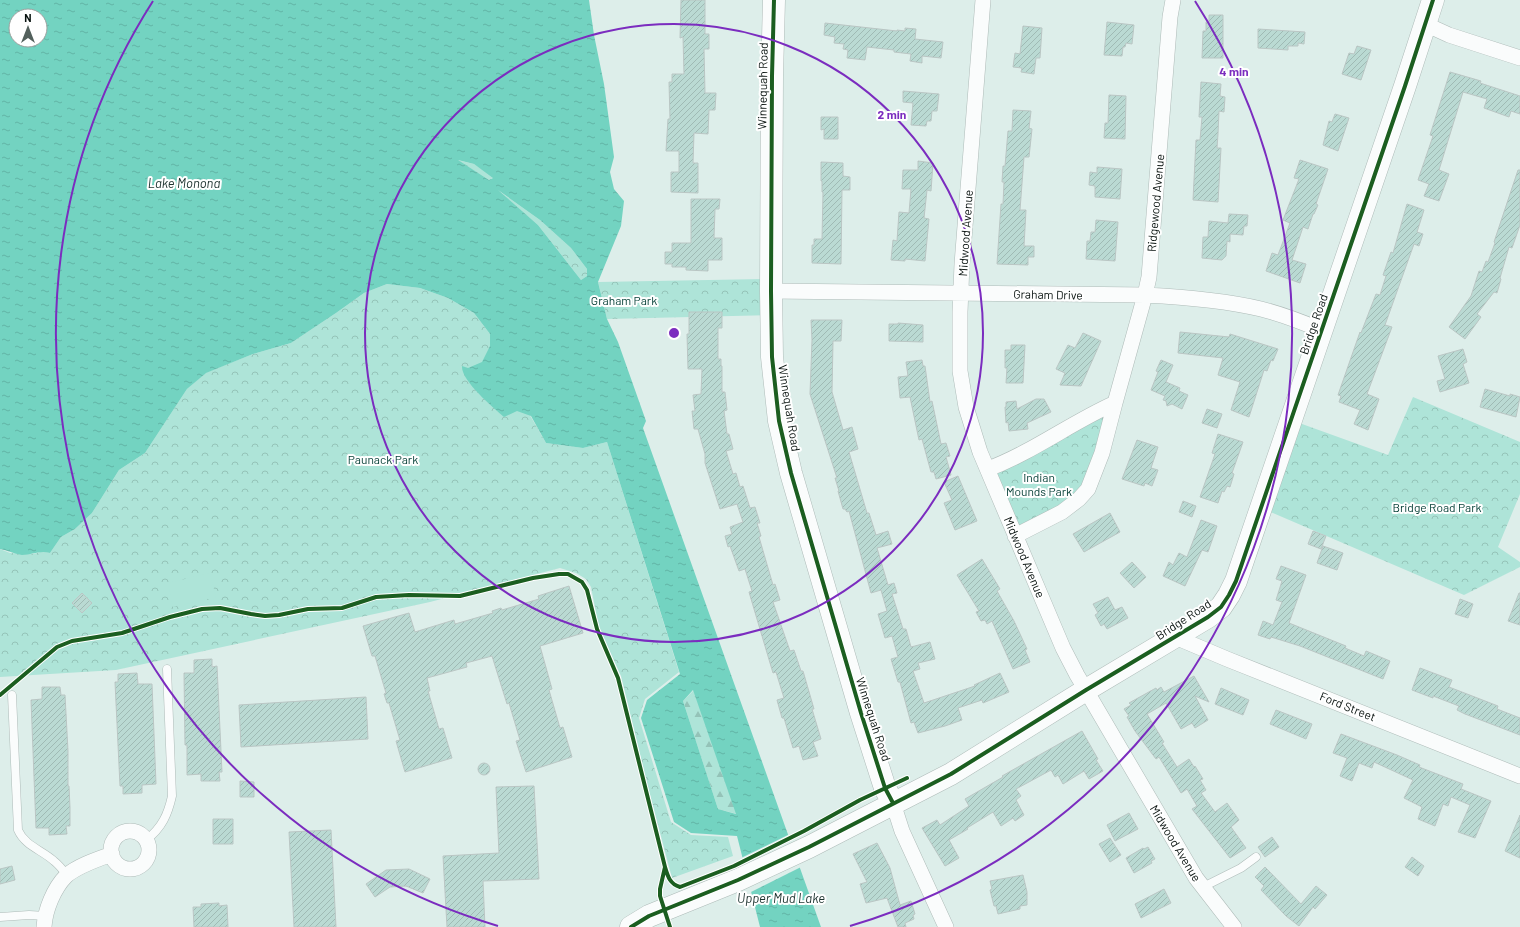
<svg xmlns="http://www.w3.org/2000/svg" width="1520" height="927" font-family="Barlow,sans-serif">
<defs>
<pattern id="forest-firs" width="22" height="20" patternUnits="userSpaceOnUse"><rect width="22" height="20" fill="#aee4d8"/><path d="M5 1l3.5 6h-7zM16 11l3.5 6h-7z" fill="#94c3b8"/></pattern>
<pattern id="park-crowns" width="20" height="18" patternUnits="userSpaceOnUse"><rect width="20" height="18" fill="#aee4d8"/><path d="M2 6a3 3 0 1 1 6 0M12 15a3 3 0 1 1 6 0" fill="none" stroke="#94c3b8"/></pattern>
<pattern id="water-ripples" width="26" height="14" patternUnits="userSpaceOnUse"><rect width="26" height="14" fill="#73d3c1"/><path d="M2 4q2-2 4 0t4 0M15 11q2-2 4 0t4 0" fill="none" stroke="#62b4a5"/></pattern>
<pattern id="building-hatch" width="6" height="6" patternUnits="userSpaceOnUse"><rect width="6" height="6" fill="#badad3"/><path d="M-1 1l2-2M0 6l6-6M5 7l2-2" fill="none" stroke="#9fbab4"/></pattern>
</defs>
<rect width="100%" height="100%" fill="#ddeeea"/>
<path fill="url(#forest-firs)" d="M694 690 737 814 718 809 683 701Z"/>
<path fill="url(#park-crowns)" d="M457 160 474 164 494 177 489 180Z
M492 186 540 220 571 248 587 269V276L581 280 538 225Z
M765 279 771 315 607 319 598 282Z
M387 284 420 288 448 298 474 313 490 334V346L546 443 583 448 607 442 679 672 645 699 639 718 671 822 691 835 728 837 733 856 672 878 648 787 621 676 599 628 591 587 586 579 576 573 560 568 430 602 116 670 0 677V549L10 553 33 554 44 551 50 553 61 537 75 529 92 513 119 470 145 453 187 389 205 373 253 354 291 343 336 313 364 293Z
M1413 397 1520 442V494L1498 547 1520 562V567L1464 595 1261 508 1291 420 1388 455Z
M1115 403 1088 489 1015 536 988 469Z"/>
<path fill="#aee4d8" d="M210 573 216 597 173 607 168 583Z"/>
<path fill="url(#water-ripples)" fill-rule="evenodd" d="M0 0H589L594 35 604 84 614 157 610 172 614 189 624 201 621 226 598 282 607 319 618 342 646 421 643 428 821 927H760L737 836 691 833 674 822 641 718 647 700 680 674 607 442 583 448 546 443 531 416 517 411 504 417C493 407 461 381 462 366L468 368 482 362 490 346V334L474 313 448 298 420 288 387 284 364 293 336 313 291 343 253 354 206 373 187 389 145 453 119 470 92 513 75 529 61 537 50 553C40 550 32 555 22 555 14 554 7 550 0 549ZM16 16H40V40H16ZM458 160 474 164 493 178 489 180ZM498 190 540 220 571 248 587 269V276L581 280 538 225ZM693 690 736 814 718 809 683 701Z"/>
<path fill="#ddeeea" d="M790 834 801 867 749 893 741 858Z"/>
<path fill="url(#building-hatch)" stroke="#bac6c4" d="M681 0H705V34H709V49H704L705 93H716L715 110H709L708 134 694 133 693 163H698V193L671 192V172H679V151H666L668 119H670L669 82H672V74H684L683 37 680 38Z
M1209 15H1223V58H1202L1203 31H1206V22H1209Z
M1107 22 1134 25 1132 44 1126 43 1125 47H1123L1122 56 1104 55Z
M825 23 897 31V30L905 31V28L916 29 915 39 943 42 941 58 922 56V63L910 61 911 54 894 52V50L867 47 865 60 847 58 848 50 843 49 844 44 834 43 835 37 824 35Z
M1023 26 1042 28 1040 58H1036L1034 74 1021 72 1022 68 1013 67 1015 53 1020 54Z
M1258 29 1305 32 1304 44 1298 43V46H1288V50L1258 48Z
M1357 46 1371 50 1361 80 1342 74 1349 53 1354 54Z
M1450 72 1481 81 1480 83 1520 96V114L1511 111 1509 117 1484 108 1487 99 1463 92 1439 170 1449 174 1439 201 1424 196 1429 184 1418 180 1433 136 1430 135Z
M1201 82 1221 84 1220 96 1225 97 1224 112 1219 111 1218 134 1217 148H1221L1218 202 1193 200 1196 140H1200L1202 117H1199Z
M903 91 939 94 937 111H932L931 121H927L926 126 911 125 913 103 903 102Z
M1109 95 1126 96 1125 139 1104 138 1105 123H1108Z
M1013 110 1031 111 1029 128 1032 129 1029 157H1024L1020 210H1026L1024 246H1034V257H1028V265L997 264 1001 204H1003L1004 182H1002L1003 166H1005L1008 131H1012Z
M1335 114 1349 118 1338 151 1323 145 1329 121 1332 122Z
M821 117H838V139H824V129L821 130Z
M1300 160 1328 169 1316 204 1318 205 1314 214H1313L1308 229 1303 227 1292 260 1306 264 1300 283 1266 271 1272 253 1278 255 1290 223 1283 220 1299 179 1294 178Z
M918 161 933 163 931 191 927 190 924 218 929 219 925 261 905 259V261L891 260 893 240 897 241 899 212 909 213 911 189H902L903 170H918Z
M821 162 843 163V176L850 177V190H842L841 264 812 263V245H814V239H822L823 192H822V181H821Z
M1097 167 1122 169 1120 199 1095 197V186L1089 185 1090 172 1097 173Z
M1518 170H1520V225L1512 248 1509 247 1500 278 1501 279 1497 293 1494 292 1477 314 1481 317 1465 339 1449 327 1471 296 1479 271 1482 272 1486 261 1488 262 1495 243 1494 242Z
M691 199H720L719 209H715L714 238H722V260H708V271L686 270V267H672V264H665V252H672V243H691Z
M1407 204 1424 210 1417 232 1423 234 1419 246 1414 244 1385 325 1392 327 1367 394 1379 399 1368 430 1354 424 1360 410 1339 402 1341 396 1338 395 1360 332 1361 333 1376 294 1380 295 1386 276 1383 275 1391 252 1393 253Z
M1229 214 1248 215 1247 226H1244L1243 235 1230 234V242L1227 241 1226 256 1222 260 1202 258 1203 237H1208L1209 221 1228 223Z
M1096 220 1118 222 1115 261 1086 259 1087 241H1090L1091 232H1095Z
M689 312H722V328H718V359H721V366H722V392H725L727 410 724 411 727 434H729L733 449 726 451 733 474 736 473 740 487 743 486 750 508 755 507 760 523H757L761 536 759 537 773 585 775 584 780 600 773 602 790 651 794 650 801 671H803L814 709H812L821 739 813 742 818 756 803 760 799 746 793 748 784 718H782L777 700 784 698 776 672 773 673 762 636 749 592 752 591 745 569 739 571 730 546 728 547 725 536 732 534 730 527 743 522 737 504 720 509 705 463V454L698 429H694L692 411H695L693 395 701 394 702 369H688L687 334H689Z
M811 320H842L841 341H833L832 392 843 430 852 427 858 449 849 452 867 513H869L876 535 888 531 892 544 877 548 888 585 894 583 897 593 892 594 903 629H906L911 647 930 642 935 659 918 663 920 669 913 671 924 703 975 686 974 685 1000 673 1009 692 983 703 982 700 958 708 962 720 945 726 918 733 914 722 911 723 900 682H898L891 659 898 657 892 636 885 638 878 614 887 611 881 590 871 593 849 511 847 512 845 509H843L838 491H839L835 478H837L810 394 812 340Z
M898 323 923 325V342L889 341V324H898Z
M1180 332 1229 337 1230 334 1278 349 1273 361 1271 360 1267 371 1264 370 1249 417 1231 410 1240 382 1218 375 1223 358 1178 353Z
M1083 333 1101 341 1081 386 1060 385 1065 373 1056 369 1068 345 1075 348Z
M1011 345H1025L1023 383H1006L1007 368H1005V350H1011Z
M1463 349 1467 362 1463 364 1469 383 1440 392 1437 381 1445 379 1438 356Z
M922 360 923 366H925L930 402 932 401 941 444 946 443 950 456 946 457 951 475 936 479 934 472H931L922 439 919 440 910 397 900 398 898 377 908 376 906 362Z
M1161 360 1173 365 1166 382 1180 388 1179 391 1188 395 1182 409 1172 404 1167 406 1166 401 1163 400 1165 396 1151 390 1158 372 1156 371Z
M1485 389 1510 396V394L1520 397 1516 417 1480 407Z
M1036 399H1044L1051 412 1027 423 1028 429 1009 431 1008 422 1006 423 1005 407H1006V402L1016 401 1017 409Z
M1207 409 1222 414 1217 428 1202 423Z
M1218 434 1243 442 1232 473 1234 474 1230 487 1227 486 1224 492 1222 491 1218 503 1200 497 1215 454 1212 453Z
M1137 440 1158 447 1151 468 1158 470 1152 486 1145 483 1144 486 1122 479Z
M958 476 977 521 955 530 944 503 952 500 944 482Z
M1183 501 1196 506 1192 517 1179 512Z
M1110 513 1120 532 1084 552 1073 534Z
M1201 520 1217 526 1208 552 1202 550 1185 586 1163 576 1169 562 1173 565 1179 553 1187 557Z
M1313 531 1326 536 1321 549 1308 544Z
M1323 546 1343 553 1337 570 1317 563Z
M982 559 1000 589 997 591 1014 621 1027 649 1025 650 1030 662 1013 669 992 621 987 624 985 620 981 621 976 612 979 611 957 575Z
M1132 562 1146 577 1134 588 1120 573Z
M1281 566 1306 575 1289 623 1346 646 1345 648 1364 656 1366 651 1390 661 1383 679 1300 646 1271 637 1270 639 1258 635 1263 621 1273 625 1282 602 1276 600 1282 581 1276 579Z
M569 586 583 633 540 646 552 689 549 690 560 728 563 727 572 757 526 772 516 741 520 740 509 703 507 704 492 656 466 663 467 667 427 678 430 691H428L439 729 443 728 452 758 405 772 396 741 400 740 389 703H387L384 694 386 693 375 656H372L363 626 409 613 415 632 454 620 455 624 493 613 492 611 501 608 502 610 539 599 538 596Z
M82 593 92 603 82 613 72 603Z
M1519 593H1520V625L1508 621Z
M1108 597 1115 610 1122 607 1128 618 1107 629 1104 624 1101 626 1095 615 1098 613 1093 604Z
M1460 599 1473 604 1468 618 1455 614Z
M212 659V667L217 666 222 772H219L220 781H201V774L187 775V745H185L184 673H194V660Z
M1420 668 1452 680 1449 687 1498 706 1497 709 1520 718V735L1465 714 1457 710 1459 706 1433 696V698L1412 690Z
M137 673 138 684H152L156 784 142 785V793L123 794V786H120L115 682H118V674Z
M1194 676 1209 702 1195 696 1208 720 1195 728 1192 723 1181 729 1166 703 1147 714 1164 742 1162 743 1177 767 1189 759 1194 767 1195 766 1203 779 1200 780 1206 790 1201 793 1215 812 1227 803 1239 820 1231 827 1246 848 1230 858 1192 809 1197 806 1187 789 1181 793 1159 757 1156 759 1135 731 1127 717 1129 716 1124 709 1131 705 1129 703 1156 688 1157 690 1161 687 1164 692Z
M42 687H60L61 695H65L68 751V786H69L70 808V826H66L67 834 49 835V828H36L31 700 42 699Z
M1221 688 1249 700 1243 715 1215 704Z
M366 697 368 739 241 747 239 705Z
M1276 710 1312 724 1306 739 1270 724Z
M1082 731 1098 759 1096 760 1103 771 1089 779 1084 771 1063 784 1058 775 1055 777 1051 770 1016 789 1021 796 1016 800 1024 815 1015 821 1013 818 1001 826 993 812 967 828 968 829 949 840 959 858 945 866 922 828 937 820 940 825 969 806 965 799 1003 777 1002 776Z
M1341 734 1397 755 1420 765 1419 767 1463 784 1461 789 1491 801 1475 838 1458 832 1470 805 1451 797 1448 806 1443 804 1435 826 1418 819 1422 807 1404 798 1413 780 1374 762 1372 768 1359 763 1352 781 1340 776 1347 758 1333 753Z
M478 769a6 6 0 1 1 12 0a6 6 0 1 1-12 0Z
M240 781 254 782V797H240Z
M534 786 539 879 483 881 485 927H447L443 856 499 853 496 787Z
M1129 813 1138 829 1115 841 1107 825Z
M1520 815V858L1505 851Z
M213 819H233V844H213Z
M331 830 336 927H294L289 832Z
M1272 837 1279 847 1265 857 1258 847Z
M1110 838 1121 855 1110 862 1099 844Z
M877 843 890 868 900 905 911 901 915 914 913 915 914 919 905 923 906 927H898L887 898 866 903 860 884 867 882 853 854Z
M1148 847 1155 859 1151 861 1152 863 1134 873 1126 858 1143 848 1144 849Z
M1412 857 1424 866 1418 876 1405 867Z
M12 866 15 880 0 884V869Z
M1265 867 1301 904 1316 886 1327 895 1315 909 1313 907 1299 926 1286 916 1261 890 1264 886 1255 877Z
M409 869 430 879 423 893 406 886 390 887 375 897 366 884 386 870Z
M1023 875 1027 892V905L1020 906V909L998 914 996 906H994L990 890 992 889 990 881Z
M1164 889 1171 903 1141 918 1135 904Z
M219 903V906L227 905 228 927H194L193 907H201V904Z"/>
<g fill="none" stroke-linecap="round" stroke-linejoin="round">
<defs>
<path id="lane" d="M12 695 18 830C25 846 42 850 54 861 59 865 63 870 67 875
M146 840C162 828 168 814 172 796L167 669
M1203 887 1241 868 1256 857
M0 917 29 915 46 916"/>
<path id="street" d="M983 0 962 264 960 312V371L966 407 980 452 1063 648 1077 675 1196 878 1234 927
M1425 24 1449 35 1520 58
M771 291 1145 295C1184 297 1223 300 1261 309 1281 314 1302 322 1321 330
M988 469C1033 452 1072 422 1115 403L1145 295 1149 277 1170 17 1173 0
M1015 536 1062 512 1079 499 1088 489 1102 453 1115 403
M1175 637 1227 659 1520 776
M893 803 902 831 946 927
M111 850a19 19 0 1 1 38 0a19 19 0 1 1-38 0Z
M44 927C45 910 54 888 66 876 77 866 98 859 112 854"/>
<path id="secondary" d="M774 0 772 76 771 291 772 357 779 421 791 473 861 713 885 788 893 803
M631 927 649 916 738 880 809 847 951 774 1086 690 1208 617 1221 607 1229 595 1236 581 1405 86 1433 0"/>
</defs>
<use href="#lane" stroke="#aebbb8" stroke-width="9"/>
<use href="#street" stroke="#aebbb8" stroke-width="16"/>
<use href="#secondary" stroke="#aebbb8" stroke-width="23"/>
<use href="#lane" stroke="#fafcfc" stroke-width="8"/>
<use href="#street" stroke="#fafcfc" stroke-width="15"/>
<use href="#secondary" stroke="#fafcfc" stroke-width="22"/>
<defs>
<path id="cycleway" d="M774 0 772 76 771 291 772 357 779 421 791 473 861 713 885 788 893 803
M0 695 57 647 72 641 122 633 170 617 202 609 220 608 251 614 265 616 279 615 308 609 342 608 376 597 409 595 460 596 533 578 559 574H568L582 582 587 590 597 629 618 678 665 867C668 877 670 884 680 887L734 866 804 831 860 800 907 778
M665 867 660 889V896L670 927
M631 927 649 916 738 880 809 847 951 774 1086 690 1208 617 1221 607 1229 595 1236 581 1405 86 1433 0"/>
</defs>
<use href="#cycleway" stroke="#fff" stroke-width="6"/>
<use href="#cycleway" stroke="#1b5e20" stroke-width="4"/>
</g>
<g fill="none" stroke="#7b2cbf" stroke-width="2">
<circle cx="674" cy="333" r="309"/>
<path d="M498 926A618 618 0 0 1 153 1M1195 1A618 618 0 0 1 850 926"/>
</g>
<g text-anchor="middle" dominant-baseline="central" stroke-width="4" stroke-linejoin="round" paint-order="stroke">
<g font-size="12" fill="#091310" stroke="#fff">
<text transform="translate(762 86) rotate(-89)">Winnequah Road</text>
<text transform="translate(1155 203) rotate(-85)">Ridgewood Avenue</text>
<text transform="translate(965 233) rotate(-86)">Midwood Avenue</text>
<text transform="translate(1048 294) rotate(1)">Graham Drive</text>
<text transform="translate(1313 324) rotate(-71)">Bridge Road</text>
<text transform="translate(790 408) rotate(81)">Winnequah Road</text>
<text transform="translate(1025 557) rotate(67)">Midwood Avenue</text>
<text transform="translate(1183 619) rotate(-33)">Bridge Road</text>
<text transform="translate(1348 706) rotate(22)">Ford Street</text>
<text transform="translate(874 719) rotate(72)">Winnequah Road</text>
<text transform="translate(1176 843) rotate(59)">Midwood Avenue</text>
</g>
<g font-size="12" fill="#003c33" stroke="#fff">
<text x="624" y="300">Graham Park</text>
<text x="383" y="459">Paunack Park</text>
<text x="1039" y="477">Indian<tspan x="1039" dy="14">Mounds Park</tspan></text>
<text x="1437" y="507">Bridge Road Park</text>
</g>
<g font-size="13" font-style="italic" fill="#1c322e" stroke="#fff">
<text x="184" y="183">Lake Monona</text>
<text x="781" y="898">Upper Mud Lake</text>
</g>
</g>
<circle cx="674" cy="333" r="6" fill="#7b2cbf" stroke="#fff" stroke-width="2"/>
<g font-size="12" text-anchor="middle" font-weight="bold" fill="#7b2cbf" stroke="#fff" stroke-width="4" stroke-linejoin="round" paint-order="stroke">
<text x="1234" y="76">4 min</text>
<text x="892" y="119">2 min</text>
</g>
<g transform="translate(28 28)"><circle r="19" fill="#ffffff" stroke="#9da19f"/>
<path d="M0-3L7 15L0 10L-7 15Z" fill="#53605c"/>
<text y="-6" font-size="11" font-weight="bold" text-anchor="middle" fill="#091310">N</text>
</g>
</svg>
